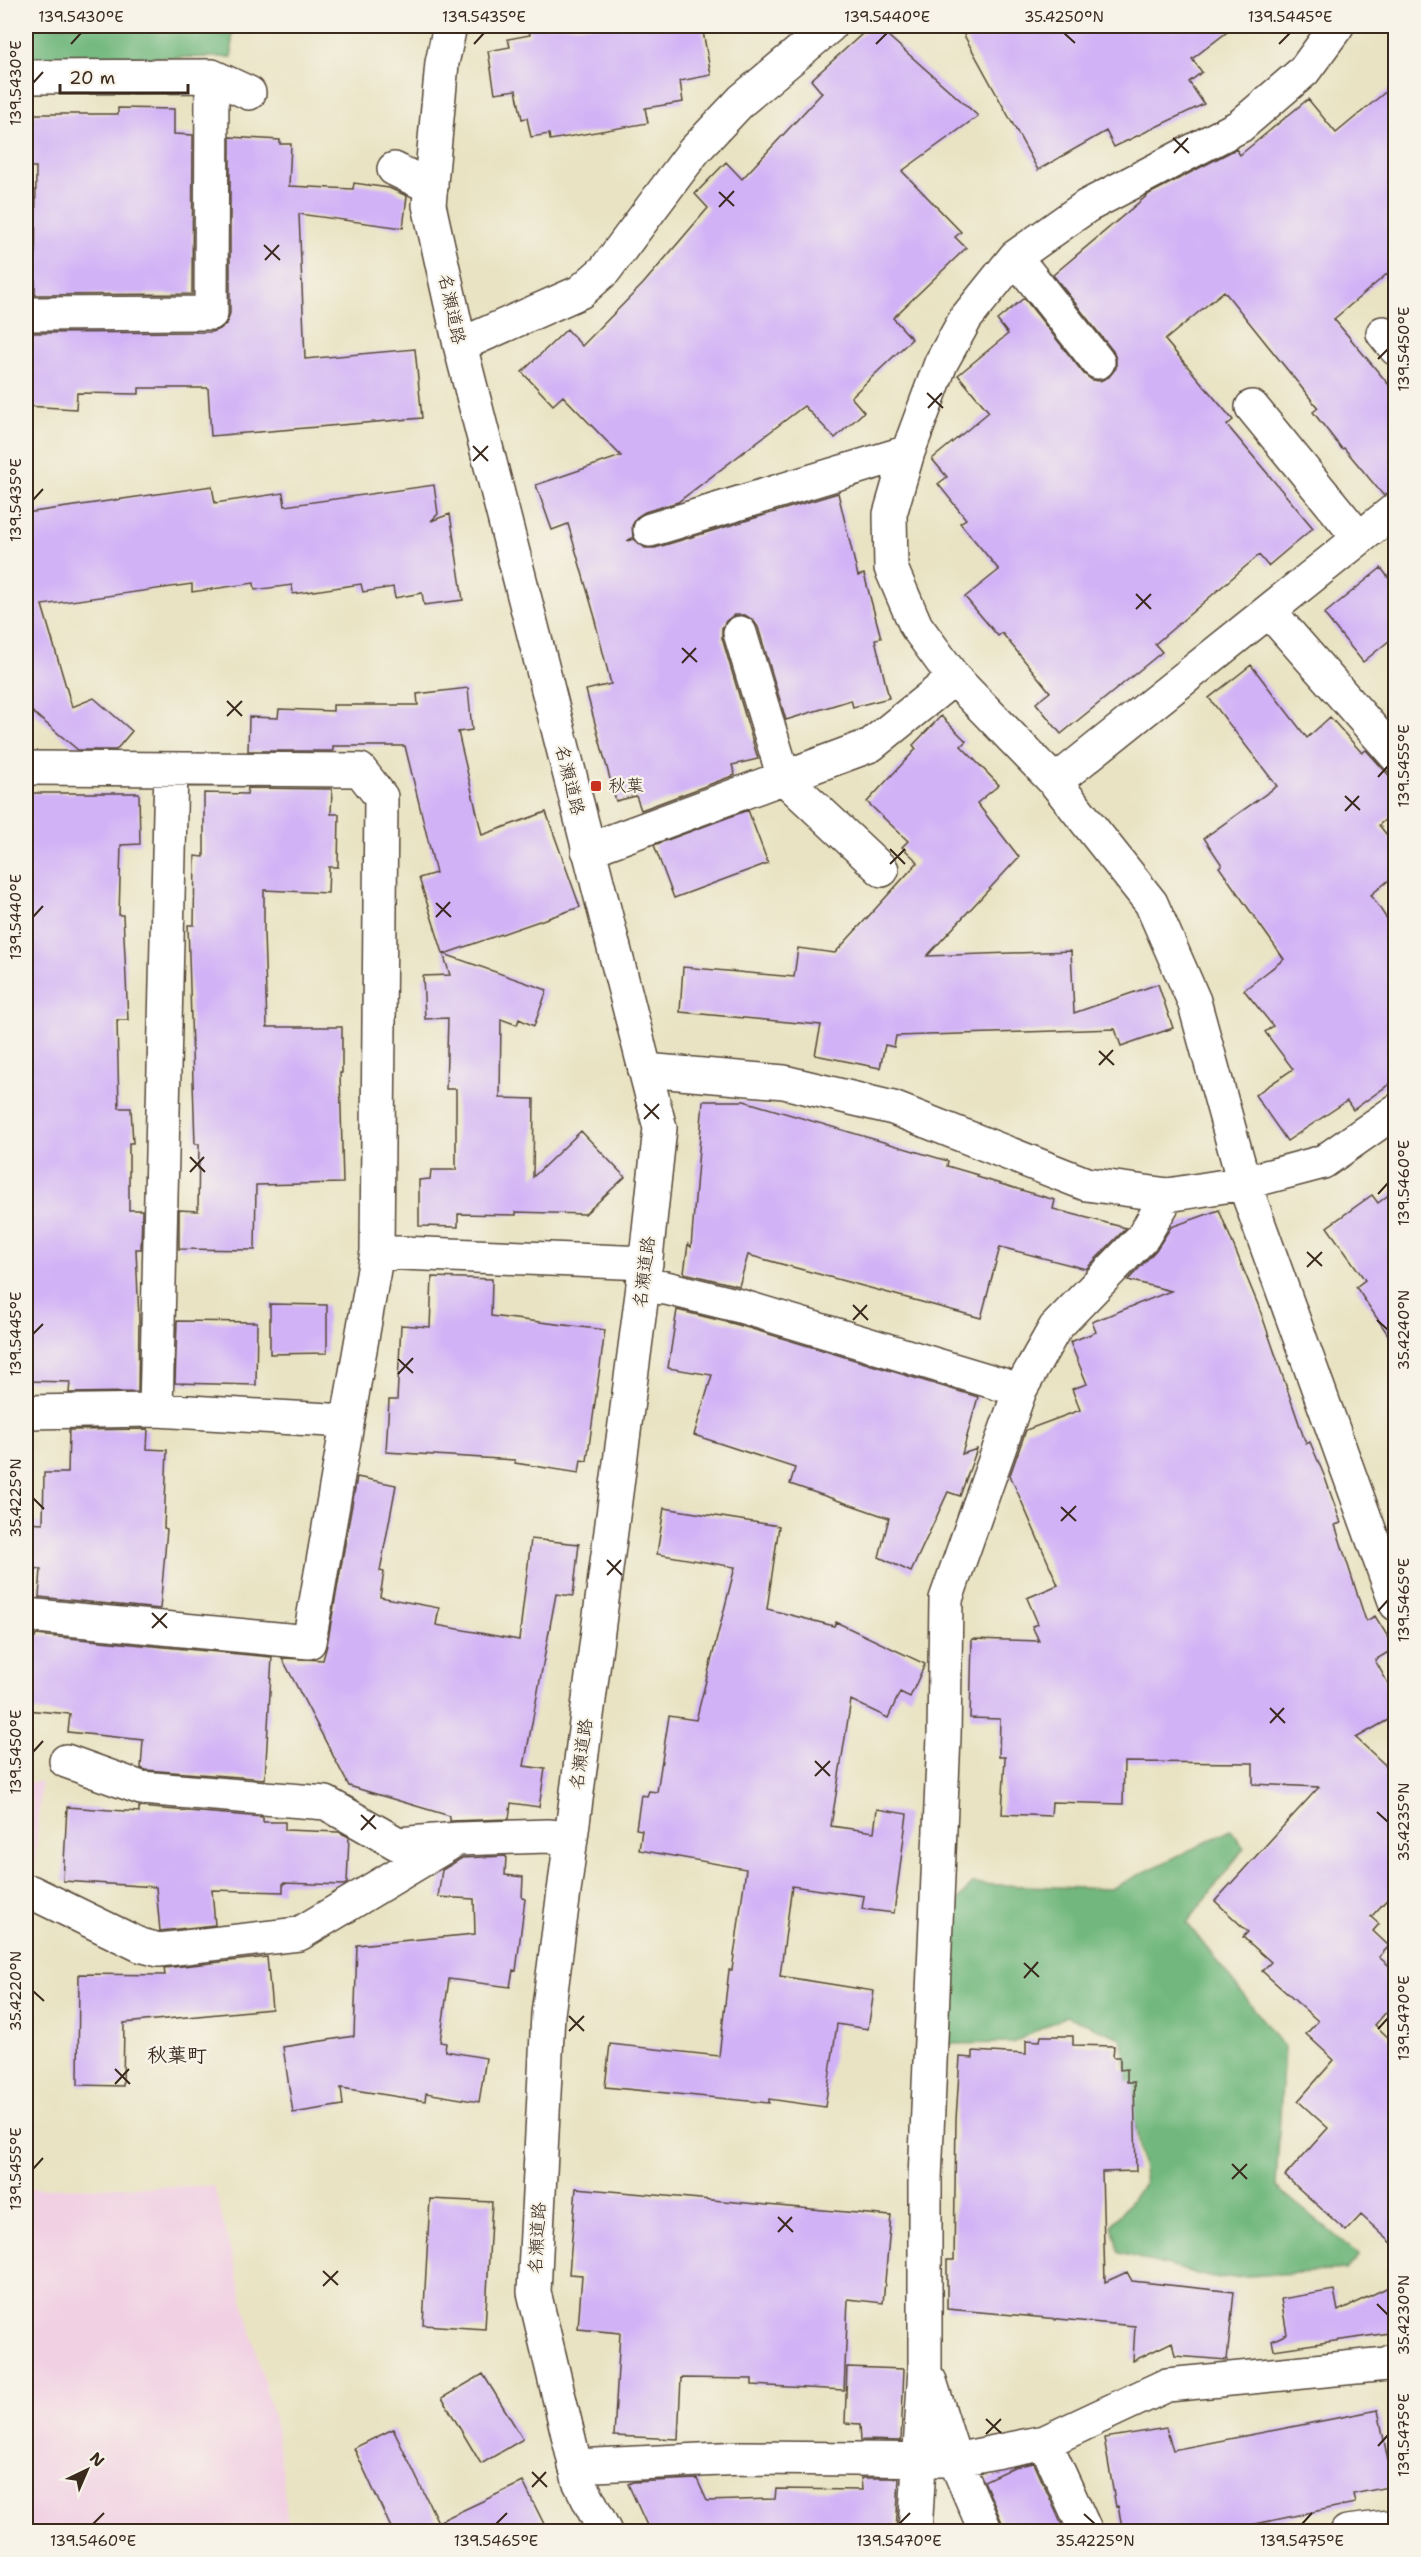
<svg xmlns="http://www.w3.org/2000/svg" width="1421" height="2557" font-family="'Shantell Sans','Klee One',sans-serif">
<rect width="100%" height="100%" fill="#f7f3e8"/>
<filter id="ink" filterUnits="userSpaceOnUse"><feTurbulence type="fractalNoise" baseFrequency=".0167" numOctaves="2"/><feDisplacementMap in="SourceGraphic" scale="12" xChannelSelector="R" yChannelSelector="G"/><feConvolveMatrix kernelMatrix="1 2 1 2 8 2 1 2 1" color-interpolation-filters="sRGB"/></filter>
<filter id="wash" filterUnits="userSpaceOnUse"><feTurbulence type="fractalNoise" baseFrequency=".008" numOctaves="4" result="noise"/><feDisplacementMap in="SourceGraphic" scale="24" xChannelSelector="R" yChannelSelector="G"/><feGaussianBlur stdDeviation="1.35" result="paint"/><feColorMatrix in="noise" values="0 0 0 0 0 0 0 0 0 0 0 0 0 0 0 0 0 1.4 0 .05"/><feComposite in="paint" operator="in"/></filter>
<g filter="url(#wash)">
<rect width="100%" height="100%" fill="#e9e3c3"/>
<path fill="#f1d0e3" d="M26 1782H41L26 1994Z
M26 2180 32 2188 214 2186 276 2429 289 2531H26Z"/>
<path fill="#72b87e" stroke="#56714e" stroke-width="1.5" d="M26 26H232V57L26 59Z
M1231 1830 1244 1848 1187 1923 1284 2047 1276 2187 1359 2255 1347 2270 1213 2278 1119 2253 1112 2225 1145 2183 1121 2038 1067 2016 1012 2043 947 2044 950 1910 972 1884 1110 1889Z"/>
<g id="blocks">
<path fill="#d1b2f6" d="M528 26H702L711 75 680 81 683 102 645 108 648 123 550 140 549 134 531 137 527 118 522 119 516 90 495 93 488 51 510 47 508 39 530 35Z
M871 26H877L978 116 902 171 961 232 955 237 966 248 893 318 912 339 851 397 864 412 835 438 804 406 678 502 645 512 637 517 632 526 633 537 627 541 634 539 645 548H655L838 493 858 576 864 574 881 638 875 639 889 698 853 707 851 700 786 720 758 627 753 620 745 615H734L726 621 722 628V638L758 759 732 765 735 775 641 810 636 796 616 801 586 690 611 684 595 621H596L568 524 552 530 536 485 621 456 563 396 553 405 522 372 567 329 582 346 643 284 708 208 695 194 726 162 742 179 822 93 811 80Z
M959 26H1235L1192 59 1202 72 1189 82 1204 104 1114 147 1106 131 1038 170Z
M1395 84V267L1334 319 1395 392V491L1383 495 1344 448 1342 449 1313 412 1318 408 1224 291 1165 340 1233 420 1227 425 1313 528 1268 566 1259 555 1155 644 1162 652 1061 734 1036 703 1050 692 1002 633 998 636 965 597 999 570 960 523 966 519 938 484 947 477 932 459 989 412 958 375 1008 334 997 320 1024 298 1084 374 1092 380 1100 381 1109 377 1116 368V359L1113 351 1053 275 1149 194 1236 149 1240 155 1308 99 1336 133Z
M118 108 174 109V134L193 135 192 294 35 295 36 167H26V114H118Z
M230 137 280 140V144H291L289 186 353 189 354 183 389 188 407 196 403 228 299 214 305 359 415 349 422 418 211 436 208 388H139V394L77 393 76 409 26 406V333L211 332 220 329 227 323 230 313Z
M434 485 438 514 431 521 450 514 463 600 424 605 422 593 395 598 393 587 363 592 361 584 293 594 292 585 255 590 254 583 192 592V584L42 605 72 707 94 698 132 731 116 750H78L29 709 26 698V513L212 486 215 503 283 493 285 506Z
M1381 568 1395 586V636L1363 662 1324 614Z
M1251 665 1307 738 1330 717 1362 753 1366 750 1395 782V811L1379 825 1395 845V875L1371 895 1395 931V1080L1353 1110 1347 1101 1287 1141 1255 1095 1293 1069 1265 1032 1273 1026 1244 990 1284 959 1219 867 1222 865 1204 838 1277 786 1209 698Z
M468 688 472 730 458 732 482 835 546 812 580 907 444 954 547 990 534 1026 519 1019 517 1025 501 1019 500 1098 534 1099 533 1177 581 1131 625 1177 585 1214 516 1212V1215L458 1214V1227L419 1226V1180L430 1179 431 1170H456V1089H446L448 1018 425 1019 423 976 450 975 419 878 436 873 405 746H333V751H248L249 717 278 718 279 709 333 711V705H418L417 694Z
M941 716 966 741 961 746 999 785 977 803 1019 857 927 956 1071 951 1074 1013 1158 984 1173 1028 1121 1046 1115 1029 896 1036 894 1047 885 1045 880 1068 815 1055 821 1025 680 1012 683 967 794 977 798 948 835 953 918 862 902 847 908 841 867 802 916 749 913 745Z
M248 788 332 789 331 814H339L338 867H329L328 893 264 890V932L267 1027H342V1073H340L343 1183 256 1185 255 1250 179 1249V1210L198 1211 199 1144H195L188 925H194L195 856 204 857V793L247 794Z
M26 793H139L140 844 121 845 119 915H123L128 1020H117L119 1108H131L133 1143H129V1210H142L141 1249H136L139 1320 138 1392 69 1393 70 1382 26 1381Z
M748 810 768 863 674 898 654 845Z
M703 1101H744L948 1161 947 1166 978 1175 977 1177 1055 1200 1053 1209 1126 1228 1086 1269 1000 1247 981 1318 748 1255 739 1286 684 1273 688 1244 691 1247Z
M1395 1190V1345L1356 1287 1365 1280 1327 1227 1372 1195 1378 1203Z
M1219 1210 1259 1307 1306 1444 1310 1442 1324 1475 1341 1523 1335 1525 1366 1621 1375 1616 1395 1648 1375 1660 1395 1696V1716L1356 1738 1395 1774V1891L1371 1917 1379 1924 1373 1931 1389 1946 1379 1957 1395 1971V2002L1375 2025 1395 2044V2246L1361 2215 1346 2231 1285 2176 1328 2128 1298 2101 1334 2060 1306 2034 1318 2021 1262 1971 1271 1962 1243 1937 1248 1932 1215 1901 1319 1787 1253 1784V1763L1124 1762 1123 1804 1052 1802 1051 1816 1002 1814 1005 1757H999L1000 1719 970 1718 972 1639 1039 1641 1032 1626 1038 1624 1027 1598 1058 1585 1010 1475 1026 1430 1080 1410 1072 1389 1087 1384 1070 1342 1096 1332 1092 1322 1171 1291 1128 1280 1156 1250 1171 1227Z
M432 1277 492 1279 491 1316 605 1330 587 1461 581 1460 579 1473 515 1463V1460L386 1452 389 1400H397L401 1325 430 1327Z
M270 1304 327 1305V1353L270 1354Z
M677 1310 735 1324 978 1397 962 1454 977 1449 960 1496 948 1492 911 1572 879 1557 889 1518 790 1484 795 1468 694 1435 712 1375 668 1368Z
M177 1321 257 1322 256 1385 175 1383Z
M148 1429 147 1449 167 1450 164 1528 167 1529 160 1609 39 1597 41 1569 26 1568V1522L43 1523 44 1473H68L69 1430Z
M357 1477 396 1485 380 1571 384 1572 380 1597 439 1608 436 1625 519 1640 531 1539 579 1544 573 1596 556 1594 524 1766 545 1769 539 1807 511 1803 509 1819 450 1821V1816L349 1786 282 1658 323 1660 327 1645Z
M664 1508 779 1526 767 1609 834 1626 836 1622 925 1664 910 1697 900 1692 888 1718 851 1700 831 1826 874 1832 877 1809 907 1814 894 1913 862 1909 864 1896 792 1886 780 1976 874 1991 868 2029 837 2024 825 2107 769 2099V2103L605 2087 610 2044 719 2056 729 1970H732L746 1869 639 1850 642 1830 636 1829 641 1795 647 1796 649 1791 657 1792 669 1716 696 1720 735 1567 657 1554Z
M36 1635 272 1657 265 1779 145 1770 141 1768 143 1740 68 1732 70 1714 26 1710V1636L35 1638Z
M67 1807 139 1812V1807L263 1817V1822H285V1830L339 1832 349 1837 347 1883 344 1885 283 1883V1892L212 1890 215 1925 160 1931 156 1887 63 1881Z
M506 1856 505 1875 523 1877 522 1898 525 1899 516 1971 513 1970 510 1987 449 1979 440 2042 446 2043 445 2051 486 2058 479 2102 426 2093 425 2101 341 2088 343 2105 293 2113 283 2047 354 2036 357 1945 475 1934 474 1899 438 1897 442 1870 462 1858Z
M267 1957 272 2009 124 2023 123 2086 78 2085 79 1974 165 1975 164 1968Z
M1041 2036H1073V2045L1114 2046 1113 2057H1120V2070L1127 2069V2082H1134L1136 2171 1102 2172 1105 2282 1127 2272 1132 2281 1234 2292 1227 2360 1175 2356 1172 2342 1133 2361 1135 2326 947 2309V2260H954L956 2119 960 2057 973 2058V2051L1026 2054V2040L1040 2041Z
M576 2188 891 2216 883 2303 848 2299 844 2390 752 2385V2379L681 2378 678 2439 614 2436 620 2333 578 2329 582 2275 569 2274Z
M430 2199 492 2202 485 2329 423 2325Z
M1395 2284V2332L1274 2350 1272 2341 1287 2334 1281 2299 1334 2290 1338 2311Z
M847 2367 904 2369 901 2441 861 2440 860 2424 845 2423Z
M483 2374 523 2439 481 2464 442 2398Z
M1378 2410 1393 2486 1353 2494 1355 2503 1223 2531 1123 2532 1118 2506 1116 2507 1104 2438 1166 2428 1173 2450Z
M393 2429 438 2522 523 2482 548 2532H393L354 2448Z
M1034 2463 1065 2532H1006L1004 2527 984 2481 1014 2467Z
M861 2478H899L896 2532H650L628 2484 633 2482 697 2479 707 2501 775 2499 776 2489 862 2490Z"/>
</g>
</g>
<g filter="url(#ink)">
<use href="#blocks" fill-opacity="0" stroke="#554637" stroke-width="1.5"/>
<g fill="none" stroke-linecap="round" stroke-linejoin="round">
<defs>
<path id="minor" d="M1337 26 1304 71 1240 126 1087 206 1015 257 966 318 941 363 908 452 890 514 891 568 916 626 954 678 1055 782 1151 903 1194 1001 1244 1183 1396 1604
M26 77 212 76 249 93
M394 169 431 187
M1015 257 1098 362
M26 314 211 313 212 76
M1383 333 1396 349
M1252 407 1359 538
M650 530 908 452
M1269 611 1396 756
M740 633 784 778 882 870
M26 768 360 770 381 797 377 1252 646 1263
M1055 782 1396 509
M588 850 871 745 954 678
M645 1070 784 1082 893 1108 1086 1184 1168 1195
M643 1286 666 1288 740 1306 1020 1390
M156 1410 171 769
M26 1412 156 1410 347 1421
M26 1615 309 1642 377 1252
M66 1761 141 1788 326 1803 398 1844 458 1839 548 1836 570 1838
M31 1892 140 1945 159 1950 299 1934 452 1842
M930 2381 955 2460 986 2532
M1045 2442 1086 2532
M575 2466 742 2458 955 2460 1045 2442 1167 2385 1387 2364 1396 2359
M915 2532 925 2368V2179L944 1736 946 1599 1020 1390 1055 1328 1143 1237 1168 1195 1244 1183 1323 1162 1396 1111
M1347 2532 1396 2526"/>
<path id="tertiary" d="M450 26 442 63 429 205 460 345 660 1128 643 1286 548 2014 534 2292 579 2481 605 2532
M460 345 580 292 605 270 694 151 742 100 830 26"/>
</defs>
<use href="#minor" stroke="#554637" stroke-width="36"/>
<use href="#tertiary" stroke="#554637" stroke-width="36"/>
<use href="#minor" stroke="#fff" stroke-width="33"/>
<use href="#tertiary" stroke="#fff" stroke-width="33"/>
</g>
</g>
<path fill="none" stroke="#3b2a1e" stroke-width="2" d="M1064 33 1075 43M71 44 81 33M474 44 484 33M876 44 887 33M1279 44 1290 33M33 83 43 72M1173 138 1189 153M1174 153 1188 138M719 192 734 206M719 207 734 191M264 245 280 260M265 260 279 245M1378 359 1388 349M927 393 943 408M928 408 942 393M473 446 488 461M473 461 488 446M33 500 43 489M1136 594 1151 609M1136 609 1151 594M682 648 697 662M682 663 696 648M227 701 242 716M227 716 242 701M1378 777 1388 766M1345 796 1360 810M1345 811 1359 796M890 849 905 864M890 864 905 849M436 903 451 917M33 917 43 906M436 917 450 902M1099 1051 1114 1065M1099 1065 1113 1050M644 1104 659 1119M644 1119 659 1104M190 1157 205 1172M190 1172 204 1157M1378 1194 1388 1183M1307 1252 1322 1266M1307 1267 1322 1252M853 1305 868 1320M853 1320 867 1305M1377 1320 1388 1330M33 1334 43 1324M398 1359 413 1373M398 1374 413 1358M33 1498 44 1509M1061 1507 1076 1521M1061 1521 1076 1506M607 1560 622 1575M607 1575 621 1560M1378 1611 1388 1600M152 1613 167 1628M152 1628 167 1613M1270 1708 1285 1723M1270 1723 1284 1708M33 1752 43 1741M815 1761 830 1776M815 1776 830 1761M1377 1812 1388 1822M361 1815 376 1829M361 1830 375 1815M1024 1963 1039 1977M1024 1978 1038 1962M33 1991 44 2001M569 2016 584 2031M1378 2029 1388 2018M569 2031 584 2016M115 2069 130 2084M115 2084 129 2069M1232 2164 1247 2179M33 2169 43 2158M1232 2179 1247 2164M778 2217 793 2232M778 2232 792 2217M323 2271 338 2285M323 2286 338 2271M1377 2304 1388 2315M986 2419 1001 2433M986 2434 1001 2419M1378 2446 1388 2435M532 2472 547 2487M532 2487 546 2472M1084 2514 1095 2524M93 2524 104 2513M496 2524 507 2513M899 2524 910 2513M1302 2524 1312 2513"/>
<rect fill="#c8321e" stroke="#f7f3e8" stroke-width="2" x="590" y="780" width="12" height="12" rx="3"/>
<g text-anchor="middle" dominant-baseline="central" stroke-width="4.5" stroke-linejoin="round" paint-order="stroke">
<g font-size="18" fill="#3b2a1e" stroke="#f7f3e8">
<text transform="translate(452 309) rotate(78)">名瀬道路</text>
<text transform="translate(570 780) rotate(76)">名瀬道路</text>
<text transform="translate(644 1272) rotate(-83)">名瀬道路</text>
<text transform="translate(581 1754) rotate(-82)">名瀬道路</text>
<text transform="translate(537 2238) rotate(-87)">名瀬道路</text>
</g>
<g font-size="18" fill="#3b2a1e" stroke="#f7f3e8" text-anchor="start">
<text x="608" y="786">秋葉</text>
</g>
<g font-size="20" font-weight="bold" fill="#3b2a1e" stroke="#f7f3e8">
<text x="177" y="2055">秋葉町</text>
</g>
</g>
<rect width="1421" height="2557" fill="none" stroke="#f7f3e8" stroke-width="66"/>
<g transform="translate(87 2470) rotate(44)" stroke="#f7f3e8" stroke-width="4.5" paint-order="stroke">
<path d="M0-4.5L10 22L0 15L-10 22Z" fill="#3b2a1e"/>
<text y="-9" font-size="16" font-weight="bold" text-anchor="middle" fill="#3b2a1e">N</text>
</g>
<path d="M60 84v9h128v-9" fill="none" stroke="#3b2a1e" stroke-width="3"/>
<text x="69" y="84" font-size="18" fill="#3b2a1e" stroke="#f7f3e8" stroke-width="4.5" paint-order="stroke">20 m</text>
<rect x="33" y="33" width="1355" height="2491" fill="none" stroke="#3b2a1e" stroke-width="2"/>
<g font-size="15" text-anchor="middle" fill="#3b2a1e">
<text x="81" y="22">139.5430°E</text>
<text x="484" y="22">139.5435°E</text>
<text x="887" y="22">139.5440°E</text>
<text x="1064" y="22">35.4250°N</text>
<text x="1290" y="22">139.5445°E</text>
<text transform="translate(16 83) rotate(-90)" y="5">139.5430°E</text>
<text transform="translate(1404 349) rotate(-90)" y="5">139.5450°E</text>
<text transform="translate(16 500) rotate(-90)" y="5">139.5435°E</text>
<text transform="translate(1404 766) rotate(-90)" y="5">139.5455°E</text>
<text transform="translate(16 917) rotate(-90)" y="5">139.5440°E</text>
<text transform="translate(1404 1183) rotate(-90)" y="5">139.5460°E</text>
<text transform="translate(1404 1330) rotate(-90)" y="5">35.4240°N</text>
<text transform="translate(16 1334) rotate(-90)" y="5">139.5445°E</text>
<text transform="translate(16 1498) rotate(-90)" y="5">35.4225°N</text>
<text transform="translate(1404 1600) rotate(-90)" y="5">139.5465°E</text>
<text transform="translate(16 1752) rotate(-90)" y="5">139.5450°E</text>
<text transform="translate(1404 1822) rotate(-90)" y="5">35.4235°N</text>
<text transform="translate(16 1991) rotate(-90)" y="5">35.4220°N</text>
<text transform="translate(1404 2018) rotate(-90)" y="5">139.5470°E</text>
<text transform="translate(16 2169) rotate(-90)" y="5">139.5455°E</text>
<text transform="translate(1404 2315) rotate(-90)" y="5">35.4230°N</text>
<text transform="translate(1404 2435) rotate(-90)" y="5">139.5475°E</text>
<text x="93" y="2546">139.5460°E</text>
<text x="496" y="2546">139.5465°E</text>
<text x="899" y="2546">139.5470°E</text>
<text x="1095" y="2546">35.4225°N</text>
<text x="1302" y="2546">139.5475°E</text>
</g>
</svg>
